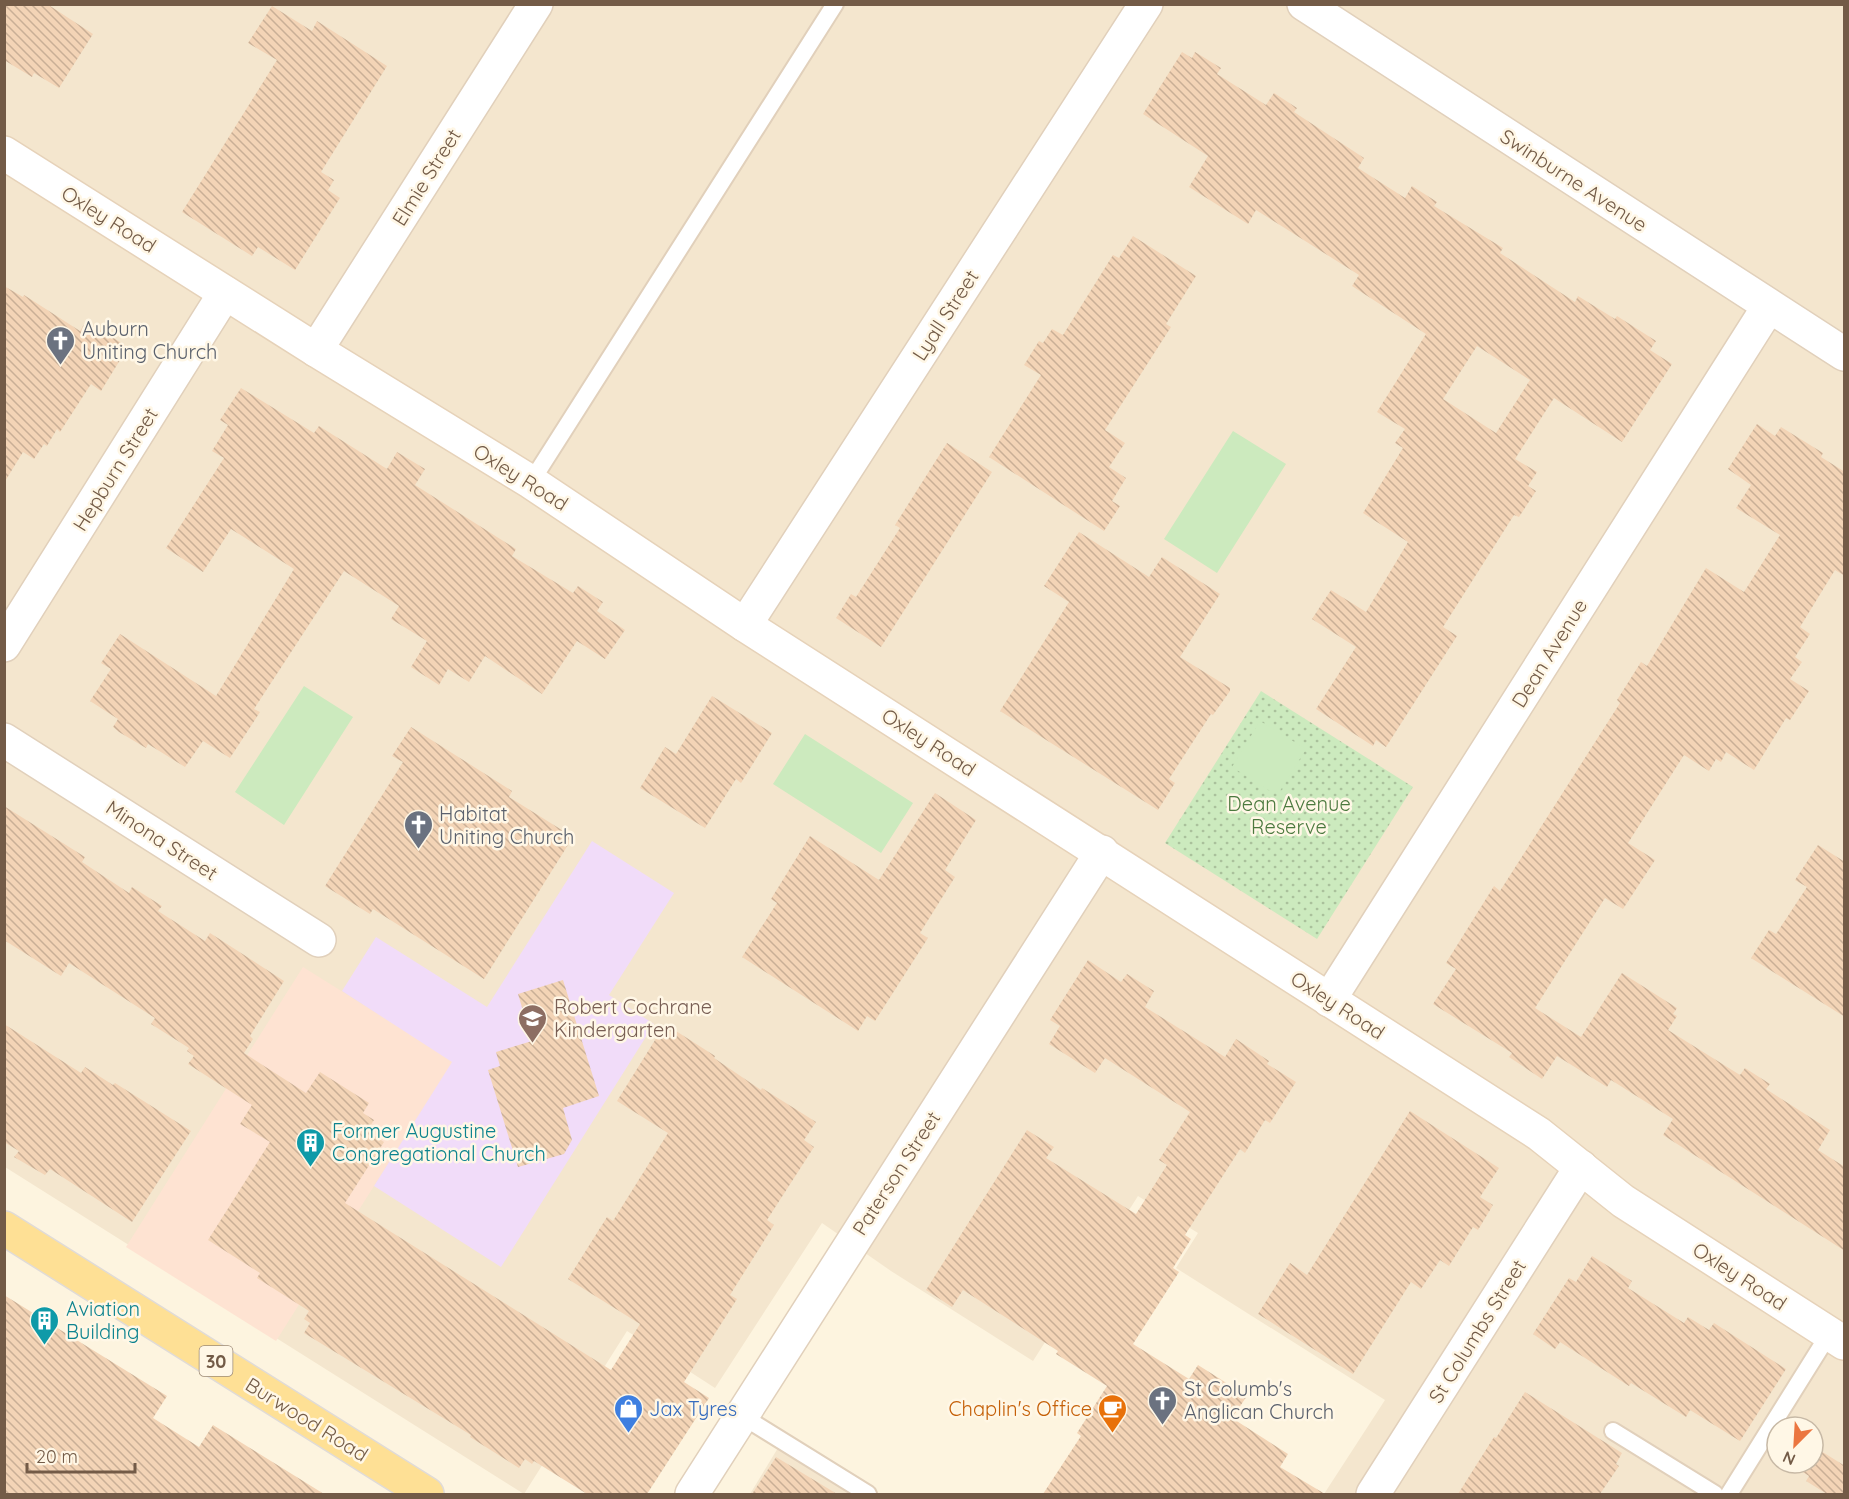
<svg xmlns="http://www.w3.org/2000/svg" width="1849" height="1499" font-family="Quicksand,sans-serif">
<defs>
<pattern id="park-dots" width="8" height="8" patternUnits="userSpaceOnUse" patternTransform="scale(1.5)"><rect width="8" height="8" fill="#cceabe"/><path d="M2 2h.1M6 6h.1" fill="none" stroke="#aac19c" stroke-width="1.8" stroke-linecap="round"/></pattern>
<pattern id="building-back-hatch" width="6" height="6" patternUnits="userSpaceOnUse" patternTransform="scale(1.5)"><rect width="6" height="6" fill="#f3d4b6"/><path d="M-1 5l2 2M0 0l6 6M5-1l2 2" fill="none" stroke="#c9af96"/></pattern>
</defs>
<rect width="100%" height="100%" fill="#fdf4df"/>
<path fill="#f4e6ce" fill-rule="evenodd" d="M4 5H1844V1494H1324L1385 1400 1176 1268 1198 1233 1138 1196 1033 1361 891 1271 822 1223 715 1388 627 1331 524 1494 5 1167ZM1777 1427H1813V1463H1777Z
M781 1443 862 1494H750Z"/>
<path fill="#fee3d2" d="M303 967 453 1061 276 1341 126 1247Z"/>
<path fill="#f1dcf9" d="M592 841 674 893 609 995 654 1024 501 1267 374 1186 452 1062 342 991 376 937 487 1007Z"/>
<path fill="url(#park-dots)" d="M1261 691 1413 787 1317 939 1165 843Z"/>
<path fill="#cceabe" d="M1233 431 1286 464 1217 573 1164 539Z
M304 686 353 717 284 825 235 792Z
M1260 721 1306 749 1280 791 1273 793 1232 767Z
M805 734 913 803 881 853 773 784Z"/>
<path fill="url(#building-back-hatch)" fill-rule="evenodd" d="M4 4H47L93 34 59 88 34 73 32 77 4 60Z
M272 6 312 31 317 21 387 66 321 172 334 180 328 190 340 198 295 270 258 247 252 256 182 212 277 60 248 43Z
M1182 52 1192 58 1195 52 1221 68 1217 74 1266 105 1274 93 1297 108 1294 112 1364 158 1358 168 1405 198 1412 186 1437 202 1434 206 1503 248 1500 253 1575 302 1578 296 1615 319 1617 316 1656 341 1650 350 1672 364 1622 442 1554 398 1515 459 1537 472 1528 486 1536 491 1519 517 1514 515 1443 627 1457 636 1386 747 1376 740 1373 746 1316 709 1356 647 1312 619 1331 590 1366 612 1408 542 1363 513 1403 448 1395 443 1405 429 1377 412 1426 334 1352 286 1359 275 1256 210 1248 224 1189 187 1208 156 1143 114ZM1477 346 1530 380 1496 433 1443 399Z
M1133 236 1196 276 1166 324 1171 327 1105 430 1125 443 1109 467 1126 478 1112 501 1120 506 1104 531 989 457 1041 375 1024 365 1039 341 1043 343 1052 329 1063 335 1113 255 1119 258Z
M4 286 23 297 24 295 80 331 86 321 128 347 101 391 91 384 60 432 57 429 47 446 44 444 34 459 23 452 4 483Z
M241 388 314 433 319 426 387 469 397 452 425 469 415 485 516 549 512 556 573 593 578 586 603 602 597 611 625 630 605 659 577 641 542 694 485 656 469 682 448 669 439 685 411 667 427 641 391 619 399 606 344 571 254 709 260 712 230 758 203 741 185 767 148 744 146 748 119 732 113 727 118 719 90 701 111 669 101 663 120 634 216 696 294 569 231 529 203 572 166 548 224 458 212 451 228 425 220 420Z
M1757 424 1775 436 1781 427 1823 453 1821 457 1845 472V576L1835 570 1800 627 1810 634 1795 657 1802 662 1790 679 1809 691 1790 720 1786 718 1754 770 1726 752 1721 762 1716 759 1709 771 1684 755 1628 843 1655 860 1623 909 1605 898 1535 1008 1581 1037 1622 973 1677 1008 1673 1014 1677 1016 1668 1030 1740 1075 1745 1068 1770 1084 1766 1089 1830 1130 1818 1150 1845 1167V1251L1663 1135 1673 1119 1611 1080 1607 1087 1557 1056 1542 1079 1509 1057 1512 1053 1433 1004 1456 969 1446 963 1494 886 1500 891 1620 703 1617 700 1641 662 1647 666 1706 568 1744 592 1780 535 1736 508 1751 485 1728 469Z
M947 443 992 472 881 647 836 618 851 594 856 597 900 528 895 525Z
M1079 532 1149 577 1162 557 1220 594 1180 657 1230 688V691L1213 715 1211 714 1169 779 1175 783 1158 810 1000 711 1069 602 1044 586Z
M712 696 772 733 741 783 736 779 705 828 640 788 665 747 676 754Z
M411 727 512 791 509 797 573 837 484 979 373 909 370 914 325 886 403 762 392 756Z
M935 793 976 820 945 870 955 877 920 933 928 938 875 1021 867 1016 858 1031 742 957 777 903 771 899 810 836 879 880Z
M4 806 85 857 82 862 129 893 132 887 162 906 158 911 205 941 210 933 284 981 250 1036 253 1039 244 1053 306 1093 320 1072 369 1103 363 1113 374 1120 367 1131 384 1142 345 1203 611 1370 640 1324 568 1279 607 1217 613 1221 668 1133 617 1101 665 1024 715 1056 714 1058 761 1090 762 1088 816 1122 804 1140 814 1147 767 1220 774 1225 730 1295 737 1299 684 1382 709 1398 647 1494H587L534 1461 532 1464 525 1459 519 1468 470 1437 471 1435 304 1333 310 1323 304 1319 309 1311 257 1278 260 1273 208 1240 270 1142 240 1124 252 1105 188 1064 194 1056 187 1051 189 1048 151 1024 155 1018 69 963 61 976 4 940Z
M1818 845 1845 862V1017L1751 958 1769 930 1776 934 1807 887 1795 880Z
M1088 960 1121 982 1127 974 1154 991 1145 1007 1225 1057 1236 1039 1269 1061 1267 1064 1296 1082 1270 1123 1265 1120 1245 1153 1240 1149 1185 1235 1191 1239 1173 1268 1179 1272 1133 1344 1189 1379 1198 1365 1247 1396 1232 1418 1288 1454 1280 1467 1325 1494H1043L1081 1436 1077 1433 1107 1386 1056 1354 1058 1351 963 1290 952 1307 926 1290 1027 1130 1054 1147 1046 1158 1136 1214 1167 1165 1159 1160 1190 1112 1105 1058 1095 1073 1049 1044 1060 1026 1050 1020Z
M563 980 599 1096 563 1108 572 1140 564 1154 518 1167 488 1070 500 1066 496 1052 532 1041 518 994Z
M4 1024 81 1073 85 1067 113 1085 115 1083 191 1131 132 1222 50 1169 45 1175 14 1157 19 1151 4 1142Z
M1410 1111 1499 1168 1480 1197 1493 1205 1478 1230 1473 1227 1449 1266 1440 1260 1421 1289 1411 1282 1353 1374 1258 1314 1290 1263 1307 1275Z
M1592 1256 1632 1281 1628 1288 1684 1323 1688 1317 1709 1330 1714 1323 1786 1369 1740 1441 1690 1410 1686 1417 1631 1383 1629 1386 1560 1342 1555 1349 1533 1334 1569 1278 1576 1282Z
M4 1295 167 1396 153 1418 199 1447 213 1425 324 1494H4Z
M1525 1392 1622 1453 1616 1464 1619 1466 1600 1494H1458L1494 1437 1496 1438Z
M1813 1446 1845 1466V1494H1827L1806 1481 1809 1476 1798 1469 1802 1463H1813Z
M776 1457 837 1494H752Z"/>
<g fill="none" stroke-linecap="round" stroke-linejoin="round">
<defs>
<path id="lane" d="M531 482 835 4
M742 1416 868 1494
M1613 1431 1715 1494
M1729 1494 1829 1334"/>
<path id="street" d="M1304 4 1844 354
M316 350 536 4
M745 625 1146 4
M4 645 225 293
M4 740 319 940
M1329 1000 1769 306
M692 1494 1102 852
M1373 1494 1581 1167"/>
<path id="secondary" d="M4 153 316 350 531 482 745 625 1539 1134 1623 1201 1844 1343"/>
<path id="primary" d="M4 1228 427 1494"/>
</defs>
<use href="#lane" stroke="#e1d0bb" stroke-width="20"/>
<use href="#street" stroke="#e1d0bb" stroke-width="36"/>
<use href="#secondary" stroke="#e6d2b9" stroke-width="36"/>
<use href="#primary" stroke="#e0dbd7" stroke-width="36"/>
<use href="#lane" stroke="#fff" stroke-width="16"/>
<use href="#street" stroke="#fff" stroke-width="33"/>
<use href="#secondary" stroke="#fff" stroke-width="33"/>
<use href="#primary" stroke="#fee095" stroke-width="33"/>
</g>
<defs>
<symbol id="church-pin" viewBox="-11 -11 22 30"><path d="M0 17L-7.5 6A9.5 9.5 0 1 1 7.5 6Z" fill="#6b7280" stroke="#fff7e6"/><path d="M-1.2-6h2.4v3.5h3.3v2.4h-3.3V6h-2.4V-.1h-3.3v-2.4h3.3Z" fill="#fff"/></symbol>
<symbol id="school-pin" viewBox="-11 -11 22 30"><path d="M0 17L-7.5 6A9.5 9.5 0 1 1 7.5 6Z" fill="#8d6e63" stroke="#fff7e6"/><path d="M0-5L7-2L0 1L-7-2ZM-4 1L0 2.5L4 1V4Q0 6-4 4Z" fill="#fff"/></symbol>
<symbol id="building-pin" viewBox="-11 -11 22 30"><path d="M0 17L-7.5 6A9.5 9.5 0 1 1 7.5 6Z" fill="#0f9aa8" stroke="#fff7e6"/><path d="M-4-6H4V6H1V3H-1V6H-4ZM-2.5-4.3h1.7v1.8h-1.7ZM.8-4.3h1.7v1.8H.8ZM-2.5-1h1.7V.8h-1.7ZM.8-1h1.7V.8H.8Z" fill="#fff"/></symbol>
<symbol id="shop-pin" viewBox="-11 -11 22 30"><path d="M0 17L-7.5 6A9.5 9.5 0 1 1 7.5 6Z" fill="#3f7fe0" stroke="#fff7e6"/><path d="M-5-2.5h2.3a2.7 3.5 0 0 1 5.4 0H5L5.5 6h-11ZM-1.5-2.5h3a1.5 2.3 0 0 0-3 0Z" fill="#fff"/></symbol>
<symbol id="cafe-pin" viewBox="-11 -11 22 30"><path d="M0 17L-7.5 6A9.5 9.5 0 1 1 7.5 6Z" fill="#e8710a" stroke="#fff7e6"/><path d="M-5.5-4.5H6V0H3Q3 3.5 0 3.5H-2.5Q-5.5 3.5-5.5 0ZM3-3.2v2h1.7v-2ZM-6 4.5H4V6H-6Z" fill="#fff"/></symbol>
</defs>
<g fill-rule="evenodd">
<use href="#church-pin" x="44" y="324" width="33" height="45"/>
<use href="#church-pin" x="402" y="808" width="33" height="45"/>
<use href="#school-pin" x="516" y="1002" width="33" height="45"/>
<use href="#building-pin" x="294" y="1126" width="33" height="45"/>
<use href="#building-pin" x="28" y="1304" width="33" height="45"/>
<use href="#church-pin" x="1146" y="1384" width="33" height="45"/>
<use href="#shop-pin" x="612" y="1392" width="33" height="45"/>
<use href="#cafe-pin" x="1096" y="1392" width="33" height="45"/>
</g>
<g text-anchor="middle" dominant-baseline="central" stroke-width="5" stroke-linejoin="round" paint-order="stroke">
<rect fill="#fff7e6" stroke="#9d8a77" stroke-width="1.5" x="199.5" y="1346" width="33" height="30" rx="4.5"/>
<g font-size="18" font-weight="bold" fill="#735b47">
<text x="216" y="1361">30</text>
</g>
<g font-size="20" fill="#735b47" stroke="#fff7e6">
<text transform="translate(426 177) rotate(-58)">Elmie Street</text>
<text transform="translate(1574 180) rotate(33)">Swinburne Avenue</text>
<text transform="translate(109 219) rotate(32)">Oxley Road</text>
<text transform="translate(945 315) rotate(-57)">Lyall Street</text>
<text transform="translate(115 469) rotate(-58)">Hepburn Street</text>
<text transform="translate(521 477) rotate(32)">Oxley Road</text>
<text transform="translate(1549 653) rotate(-58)">Dean Avenue</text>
<text transform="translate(929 742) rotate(33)">Oxley Road</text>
<text transform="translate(162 840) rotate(33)">Minona Street</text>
<text transform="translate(1338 1005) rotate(33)">Oxley Road</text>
<text transform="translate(896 1173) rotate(-57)">Paterson Street</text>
<text transform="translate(1740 1276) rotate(33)">Oxley Road</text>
<text transform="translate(1477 1331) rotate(-58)">St Columbs Street</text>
<text transform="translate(307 1419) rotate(32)">Burwood Road</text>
</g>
<g font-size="20" fill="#5b616d" stroke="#fff7e6" text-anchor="start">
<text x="82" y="328">Auburn<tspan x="82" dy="23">Uniting Church</tspan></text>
<text x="439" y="813">Habitat<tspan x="439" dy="23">Uniting Church</tspan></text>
<text x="1184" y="1388">St Columb's<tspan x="1184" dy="23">Anglican Church</tspan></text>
</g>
<g font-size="20" fill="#4b793e" stroke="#fff7e6">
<text x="1289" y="803">Dean Avenue<tspan x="1289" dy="23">Reserve</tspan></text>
</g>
<g font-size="20" fill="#785e54" stroke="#fff7e6" text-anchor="start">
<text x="554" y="1006">Robert Cochrane<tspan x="554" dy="23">Kindergarten</tspan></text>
</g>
<g font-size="20" fill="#0d838f" stroke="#fff7e6" text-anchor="start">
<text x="332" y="1130">Former Augustine<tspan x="332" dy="23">Congregational Church</tspan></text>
<text x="66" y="1308">Aviation<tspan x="66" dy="23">Building</tspan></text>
</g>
<g font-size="20" fill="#366cbe" stroke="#fff7e6" text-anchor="start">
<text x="649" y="1408">Jax Tyres</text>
</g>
<g font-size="20" fill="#c56008" stroke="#fff7e6" text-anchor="end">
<text x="1092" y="1408">Chaplin's Office</text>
</g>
</g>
<rect width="1849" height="1499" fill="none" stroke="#735b47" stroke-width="12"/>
<g transform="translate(1795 1445) rotate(204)"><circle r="28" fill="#fff7e6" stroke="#c7b9a6" stroke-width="1.5"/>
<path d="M0-4.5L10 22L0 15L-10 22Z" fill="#eb7640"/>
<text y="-9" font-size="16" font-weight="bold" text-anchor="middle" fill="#735b47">N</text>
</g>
<path d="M27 1463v9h108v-9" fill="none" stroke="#735b47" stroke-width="3"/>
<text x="36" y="1463" font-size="18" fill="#735b47" stroke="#fff7e6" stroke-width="4.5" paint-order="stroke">20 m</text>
</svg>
